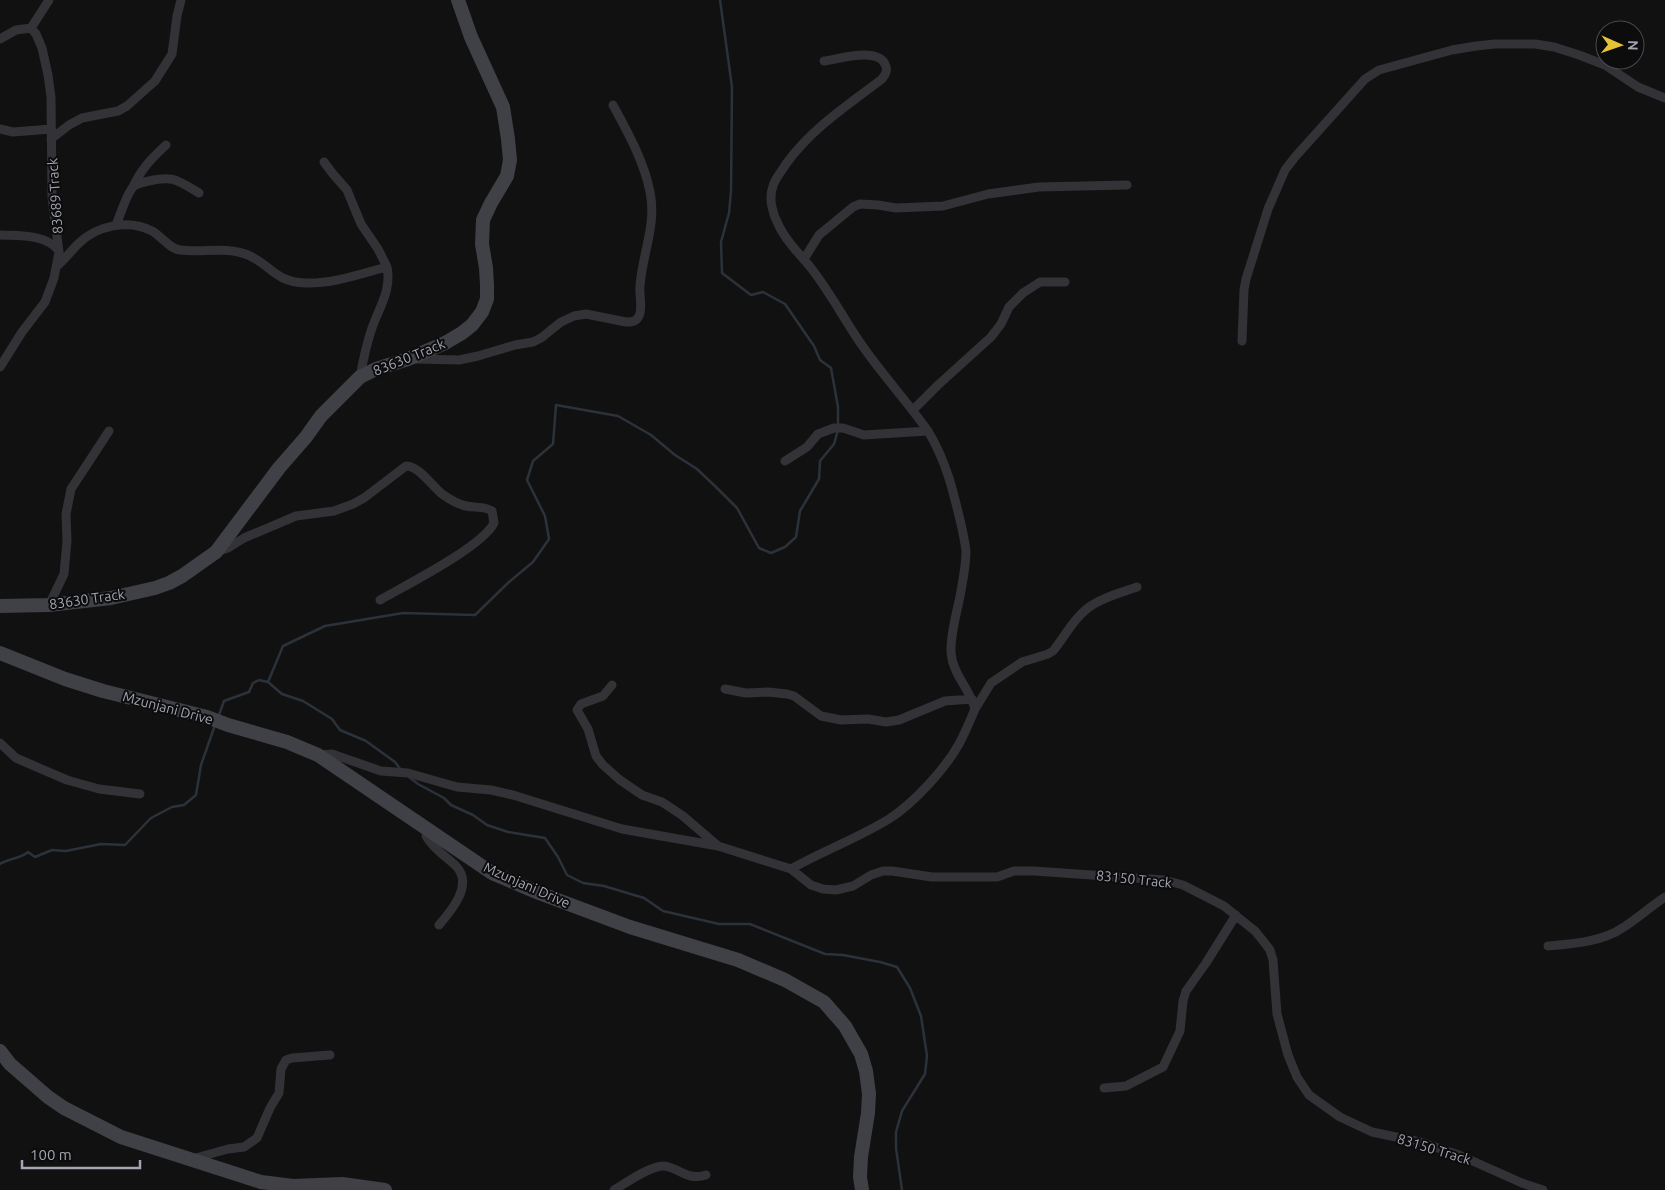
<svg xmlns="http://www.w3.org/2000/svg" width="1665" height="1190" font-family="Ubuntu,sans-serif">
<rect width="100%" height="100%" fill="#111112"/>
<g fill="none" stroke-linecap="round" stroke-linejoin="round">
<path stroke="#2b323a" stroke-width="2.5" d="M720 0 732 87 731 191 729 213 721 242 722 273 751 295 763 292 785 304 814 346 820 360 831 368 838 407V425
M268 682 283 646 325 626 403 613 475 615 509 582 533 562 549 539 545 516 527 480 533 461 553 444 556 405 618 416 651 435 675 455 697 469 717 488 737 508 759 548 771 553 785 547 796 537 800 511 819 479 820 461 834 444 838 430
M219 715 224 701 249 692 253 683 259 680 268 682 282 694 303 701 332 719 340 730 366 741 395 762 401 770
M409 777 418 784 444 798 451 805 473 815 487 825 508 832 545 838 558 857 567 875 583 883 604 886 644 898 663 911 719 924H750L825 954 843 955 880 962 897 967 910 988 921 1016 927 1056 925 1074 902 1111 896 1132V1148L902 1190
M0 864C9 858 20 859 28 852L35 857 52 850 66 851 101 844 125 845 151 818 172 807 184 805 196 795 201 765 215 725"/>
<path stroke="#323237" stroke-width="9" d="M31 28 49 0
M0 39 16 30 31 28 36 34 42 48 48 75 51 97 52 197 59 252 54 278 45 302 22 332 0 367
M824 61C839 59 877 47 885 64 888 70 886 74 882 79 848 105 812 128 786 164 782 171 775 178 773 186 768 199 773 215 779 226 787 243 800 254 811 268 829 291 843 317 859 341 880 372 906 400 928 431 946 461 953 490 961 524 963 533 965 542 966 551 966 562 964 574 962 585 959 607 950 631 951 653 953 675 970 689 975 709L991 683 1022 662 1048 654 1053 651C1066 635 1076 614 1094 604 1107 596 1123 592 1137 587
M0 129 13 132 51 129
M51 139 69 125 82 118 118 111 127 106 155 81 172 54 177 16 181 0
M324 162 333 174 347 190 361 224 378 249 387 267
M133 187C141 169 152 158 166 145
M116 225C120 216 127 192 134 186 138 183 144 182 149 181 175 175 178 181 199 193
M0 235C20 236 46 234 59 251
M804 259 819 235 853 207 860 204 878 205 896 208 943 206 988 194 1039 187 1127 185
M57 266C65 259 71 251 78 244 97 225 129 219 152 231 161 236 170 249 180 250 203 253 226 246 248 255 271 265 275 282 305 283 332 284 360 274 387 267 392 291 378 309 371 331 366 346 363 361 360 377
M1242 341 1244 290 1246 279 1268 209 1285 170 1295 157 1365 79 1379 70 1452 50 1476 46 1495 44H1535L1554 47 1579 55 1605 65 1638 87 1665 98
M413 359 459 360 478 356 515 345 533 342 541 338 561 322 574 316 586 314 626 322C632 322 636 322 639 316 643 308 639 296 640 286 642 255 657 224 650 192 644 161 628 133 613 105
M913 410 938 385 991 337 1001 324 1009 307 1023 293 1040 282H1065
M785 461 807 447 818 434 834 428H843L864 435 928 431
M216 552 228 548 244 538 296 516 334 511 353 504 364 498 406 466C419 466 431 485 442 494 449 499 457 504 466 506 475 508 485 506 492 511L494 523C482 547 406 585 380 600
M49 605 64 574 67 541 66 514 71 489 109 431
M612 685 603 696 581 704 577 710 588 729 596 756 603 765 620 780 642 795 662 802 683 816 718 846
M725 689 746 693 768 692 787 694 794 696 821 716 841 720 868 719 886 722 899 720 945 701 972 699
M0 743 16 758 67 780 99 789 140 794
M319 755 332 754 381 771 408 773 457 787 491 790 513 795 622 829 718 846 791 869 811 885 823 889 836 890 853 886 871 875 883 871H892L932 877H997L1014 871H1034L1164 880 1183 885 1224 906 1255 931 1264 942 1270 950 1273 960 1277 1014 1288 1055 1297 1077 1309 1095 1340 1117 1372 1132 1420 1142 1459 1155 1522 1183 1543 1190
M428 830 426 836C434 850 445 855 456 866 474 885 451 911 439 925
M791 869C823 851 858 838 889 819 914 803 945 769 959 744 965 733 970 721 975 709
M1548 946C1573 944 1602 942 1624 927 1638 918 1650 907 1665 897
M1104 1088 1126 1086 1163 1067 1180 1031 1183 1001 1186 991 1206 963 1236 915
M192 1159 228 1149 244 1147 257 1138 270 1108 279 1093 281 1069 286 1060 292 1058 330 1055
M614 1190C626 1183 651 1165 664 1166 680 1168 687 1181 706 1175"/>
<path stroke="#404147" stroke-width="14" d="M0 606 49 605 111 598 155 588 169 583 182 576 216 552 279 468 306 437 321 416 360 377 376 369 408 359 445 343 462 333 472 325 482 312 487 299V285L486 268 482 244 483 220 491 203 507 176 510 160 508 139 503 107 471 37 458 0
M0 653 65 679 103 691 207 717 228 725 287 742 318 755 492 873 539 893 630 927 738 960 785 980 824 1002 845 1026 861 1054 866 1071 869 1094 868 1113 861 1157 860 1177 862 1190
M0 1051 10 1064 48 1097 64 1108 121 1137 261 1182 293 1186 342 1184 385 1190"/>
</g>
<g text-anchor="middle" dominant-baseline="central" stroke-width="4" stroke-linejoin="round" paint-order="stroke">
<g font-size="14" fill="#a3a6b2" stroke="#0c0c0d">
<text transform="translate(55 196) rotate(-94)">83689 Track</text>
<text transform="translate(409 357) rotate(-22)">83630 Track</text>
<text transform="translate(87 599) rotate(-8)">83630 Track</text>
<text transform="translate(168 708) rotate(15)">Mzunjani Drive</text>
<text transform="translate(1134 879) rotate(6)">83150 Track</text>
<text transform="translate(527 885) rotate(24)">Mzunjani Drive</text>
<text transform="translate(1434 1149) rotate(17)">83150 Track</text>
</g>
</g>
<g transform="translate(1620 45) rotate(92)"><circle r="24" fill="#0c0c0d" stroke="#484a4f"/>
<path d="M0-4L9 19L0 12L-9 19Z" fill="#e6c335"/>
<text y="-8" font-size="14" font-weight="bold" text-anchor="middle" fill="#a3a6b2">N</text>
</g>
<path d="M22 1160v8h118v-8" fill="none" stroke="#a3a6b2" stroke-width="2.5"/>
<text x="30" y="1160" font-size="15" fill="#a3a6b2" stroke="#0c0c0d" stroke-width="4" paint-order="stroke">100 m</text>
</svg>
